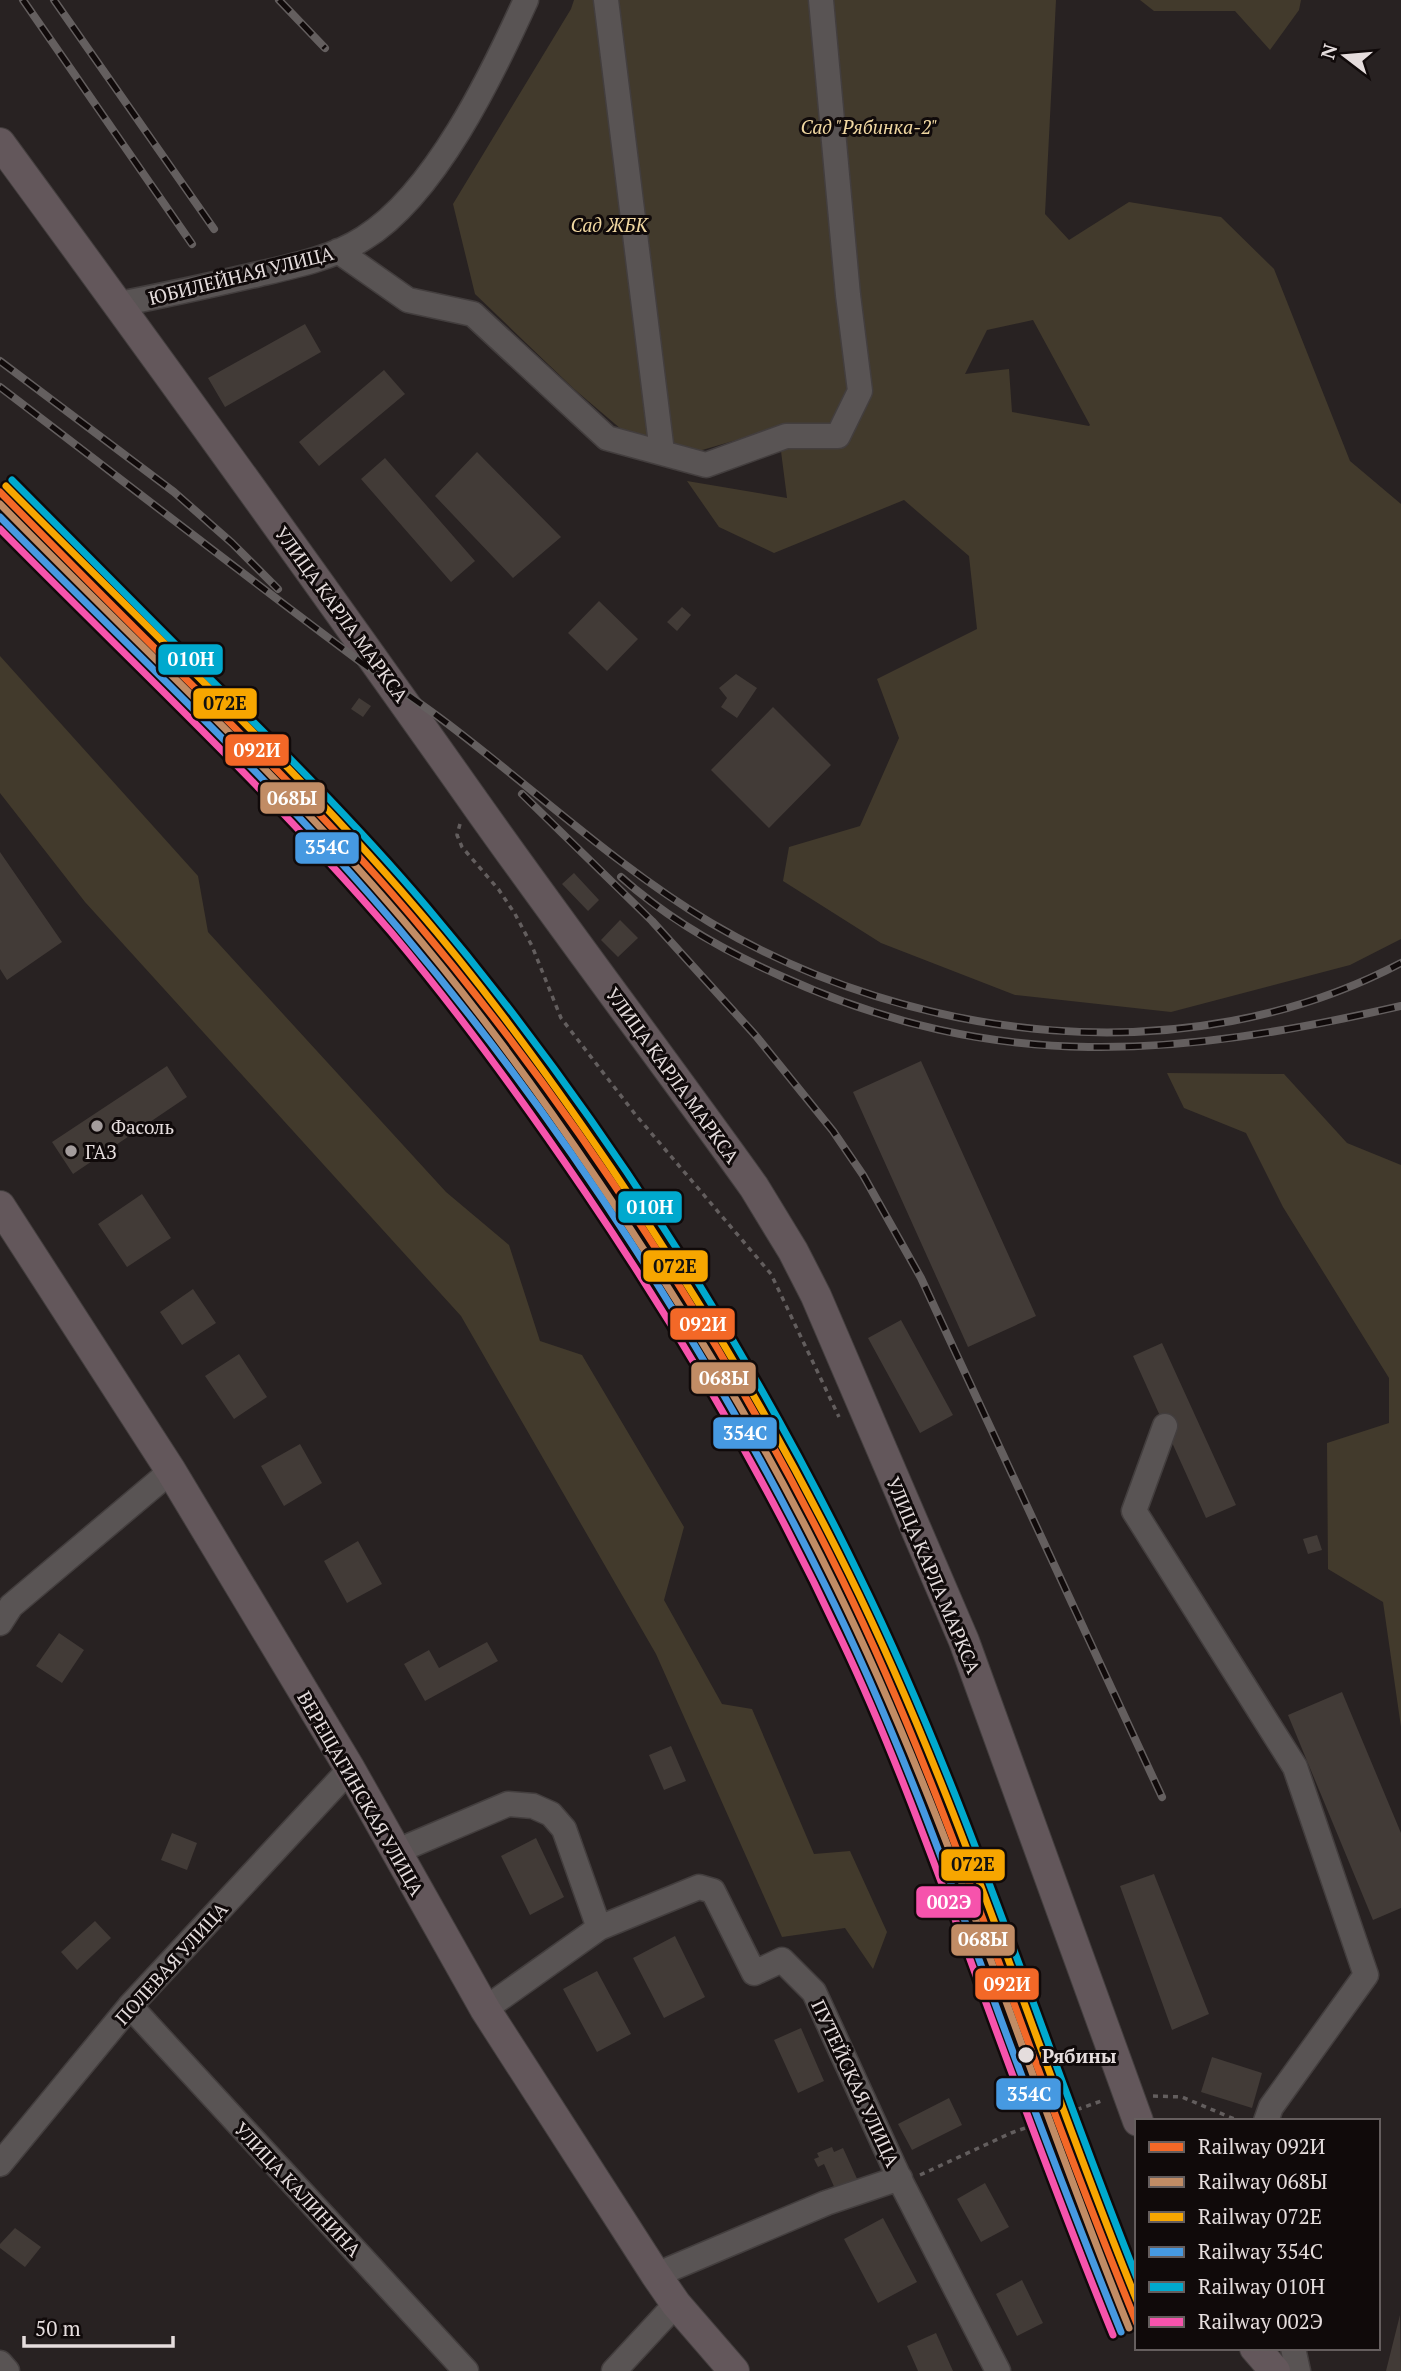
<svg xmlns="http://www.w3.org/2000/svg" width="1401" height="2371" font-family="'PT Serif',serif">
<rect width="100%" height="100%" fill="#282222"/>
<path fill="#423a2c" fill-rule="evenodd" d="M574 0H1056L1045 214 1069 240 1129 202 1221 217 1274 269 1350 461 1401 504V939L1350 965 1171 1012 1015 995 881 943 783 881 789 847 860 826 899 738 877 679 977 629 969 556 904 500 774 553 719 527 687 481 787 498 778 428 692 453 628 435 574 389 475 294 453 204 571 9ZM1033 320 1090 425 1089 426 1012 412 1009 369 965 374 987 330Z
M1140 0H1301L1299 10 1270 50 1235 11H1154Z
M0 656 198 876 208 932 446 1192 509 1245 540 1341 582 1355 684 1527 664 1600 722 1704 752 1709 814 1854 850 1851 887 1932 873 1969 845 1928 782 1937 656 1654 461 1316 85 902 0 793Z
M1167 1073 1284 1074 1347 1143 1401 1165V1727L1383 1602 1328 1569 1327 1443 1389 1423V1378L1283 1207 1246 1133 1184 1108Z"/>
<path fill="#423b37" d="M305 324 321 352 225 407 208 378Z
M384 370 405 394 319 466 299 442Z
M477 452 561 537 513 578 435 496Z
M385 458 475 561 451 582 361 479Z
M599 601 638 639 607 671 568 633Z
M682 607 691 615 677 631 667 622Z
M736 674 757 688 737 718 721 707 727 698 719 688Z
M359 698 371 706 363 717 351 709Z
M773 707 831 765 769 828 711 770Z
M0 852 62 942 7 980 0 969Z
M574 873 599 900 588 911 562 884Z
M620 920 638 938 618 957 601 940Z
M921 1061 1036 1316 968 1347 853 1092Z
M167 1066 187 1097 73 1174 52 1142Z
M142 1194 171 1238 127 1267 98 1224Z
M193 1289 216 1323 182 1345 160 1312Z
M901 1320 953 1415 920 1433 868 1338Z
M1162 1343 1236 1505 1206 1518 1133 1356Z
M239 1354 267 1397 234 1419 205 1376Z
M300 1444 322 1483 284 1506 261 1466Z
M1317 1535 1322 1550 1308 1554 1303 1539Z
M358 1541 382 1584 347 1603 324 1561Z
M59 1633 84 1650 62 1683 36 1666Z
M487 1642 498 1661 425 1701 404 1664 429 1650 439 1668Z
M1342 1692 1401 1833V1908L1373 1920 1288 1715Z
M671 1746 686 1781 664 1790 649 1755Z
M172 1833 197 1843 187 1870 161 1860Z
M536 1838 564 1897 530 1915 501 1856Z
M1154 1874 1209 2014 1172 2030 1120 1886Z
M95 1921 111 1938 77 1970 61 1952Z
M675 1936 705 1997 664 2018 633 1958Z
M597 1971 631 2034 597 2052 563 1989Z
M801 2028 824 2081 798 2093 774 2040Z
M1212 2057 1262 2073 1252 2108 1201 2092Z
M949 2098 962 2125 912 2150 898 2124Z
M832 2147 834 2152 843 2148 858 2181 836 2191 824 2164 818 2167 814 2159 819 2157 817 2153Z
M985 2183 1009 2227 981 2242 957 2199Z
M883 2218 917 2282 878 2303 844 2239Z
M15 2228 41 2247 25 2267 0 2248V2244Z
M1022 2280 1043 2323 1017 2336 996 2294Z
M1400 2315 1401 2371H1386Z
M936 2333 953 2371H918L907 2346Z"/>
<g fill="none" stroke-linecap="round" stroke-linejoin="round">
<defs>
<path id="minor" d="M606 0 661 444
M338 251 408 300 473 314 607 438 706 465 786 436H838L860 391 848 295 821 0
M119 304C166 295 212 285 259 274 294 266 333 258 364 238 435 194 492 75 526 0
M1165 1426 1134 1511 1295 1767 1366 1975 1271 2107 1266 2121
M0 1623 11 1606 171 1471
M395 1852 508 1804 533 1806 551 1814 564 1829 599 1928
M130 2006 466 2371
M485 2009 599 1928 699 1887 713 1891 754 1973 782 1960 814 1992 902 2184 998 2371
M0 2164 130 2006 350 1769
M656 2275 826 2203 900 2178
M1293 2348 1298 2371
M0 2363 7 2371
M614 2371 676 2304"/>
<path id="major" d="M0 143C162 364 322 586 480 810 570 937 664 1061 754 1187L793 1251 816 1296 964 1641 1138 2121
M0 1206 171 1471 350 1769 485 2009 656 2275 676 2304 734 2371
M1255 2348 1275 2371"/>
</defs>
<use href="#minor" stroke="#433e3e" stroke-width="27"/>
<use href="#major" stroke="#433e3e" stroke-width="32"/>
<path stroke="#635e5e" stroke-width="3.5" stroke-dasharray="5 5" stroke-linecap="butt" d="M460 824 457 835 462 847 499 890 515 914 532 946 561 1018 635 1114 771 1274 839 1417
M1153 2096 1182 2097 1239 2121
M920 2175 1011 2133 1104 2100"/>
<use href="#minor" stroke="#595454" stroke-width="24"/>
<use href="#major" stroke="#63575b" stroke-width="30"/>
<defs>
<path id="rail" d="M23 0 192 244
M54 0 214 229
M279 0 325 48
M0 361 174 492 232 543 278 589
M0 387C118 477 235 568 354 657 382 678 412 697 440 718 530 785 614 865 711 923 916 1044 1187 1075 1401 963
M522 794 652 921 756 1036 833 1131 863 1175 921 1278 1162 1797
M621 877C669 920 724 951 783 977 997 1074 1178 1057 1401 1006"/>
</defs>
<use href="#rail" stroke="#645f5f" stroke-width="8"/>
<use href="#rail" stroke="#100a0a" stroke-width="5" stroke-dasharray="16" stroke-linecap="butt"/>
<defs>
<path id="rail-1" d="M0 492C62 555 123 617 186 679 263 756 342 834 413 918 580 1115 728 1347 842 1579 910 1718 962 1862 1015 2006 1054 2113 1094 2219 1137 2324"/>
<path id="rail-2" d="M0 504C135 642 278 773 403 920 474 1003 538 1091 599 1182 687 1311 767 1446 836 1587 953 1826 1029 2082 1129 2328"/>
<path id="rail-3" d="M6 486C144 625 288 759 416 908 487 990 551 1079 612 1169 699 1298 779 1432 848 1572 964 1807 1038 2059 1137 2301"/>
<path id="rail-4" d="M0 517C134 653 277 784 400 930 567 1127 711 1354 825 1585 894 1724 947 1871 1000 2017 1039 2123 1079 2228 1121 2332"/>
<path id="rail-5" d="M12 480C73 541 134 603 195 664 274 742 354 821 426 906 594 1104 746 1342 859 1575 970 1802 1043 2044 1137 2278"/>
<path id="rail-6" d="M0 529C131 662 269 790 391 932 461 1015 524 1102 585 1192 682 1335 769 1484 842 1641 890 1742 928 1847 967 1951 1014 2080 1061 2208 1113 2335"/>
</defs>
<use href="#rail-1" stroke="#100a0a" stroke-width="12"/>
<use href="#rail-2" stroke="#100a0a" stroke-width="12"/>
<use href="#rail-3" stroke="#100a0a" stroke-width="12"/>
<use href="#rail-4" stroke="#100a0a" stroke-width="12"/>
<use href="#rail-5" stroke="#100a0a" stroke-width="12"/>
<use href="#rail-6" stroke="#100a0a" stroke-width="12"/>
<use href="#rail-1" stroke="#f36827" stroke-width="7"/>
<use href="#rail-2" stroke="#c18c65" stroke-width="7"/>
<use href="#rail-3" stroke="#f7a600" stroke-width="7"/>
<use href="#rail-4" stroke="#4699e1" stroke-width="7"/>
<use href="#rail-5" stroke="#00a9ce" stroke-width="7"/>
<use href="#rail-6" stroke="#f653ac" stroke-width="7"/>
</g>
<g fill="#a39c9c" stroke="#100a0a" stroke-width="2.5">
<circle cx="97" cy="1126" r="7"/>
<circle cx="71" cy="1151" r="7"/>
</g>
<circle fill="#e5dddd" stroke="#100a0a" stroke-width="2.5" cx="1026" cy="2055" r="9"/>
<g text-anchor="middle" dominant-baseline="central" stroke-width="6" stroke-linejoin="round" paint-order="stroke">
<g font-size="19" font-style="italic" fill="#f0d7a1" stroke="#100a0a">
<text x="869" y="126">Сад "Рябинка-2"</text>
<text x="609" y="224">Сад ЖБК</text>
</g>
<g font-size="19" fill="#e5dddd" stroke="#100a0a">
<text transform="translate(241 275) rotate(-14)">ЮБИЛЕЙНАЯ УЛИЦА</text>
<text transform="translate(342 614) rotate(54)">УЛИЦА КАРЛА МАРКСА</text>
<text transform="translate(673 1075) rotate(54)">УЛИЦА КАРЛА МАРКСА</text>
<text transform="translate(934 1575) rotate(67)">УЛИЦА КАРЛА МАРКСА</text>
<text transform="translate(361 1793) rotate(60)">ВЕРЕЩАГИНСКАЯ УЛИЦА</text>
<text transform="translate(171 1963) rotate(-48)">ПОЛЕВАЯ УЛИЦА</text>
<text transform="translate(856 2083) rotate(65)">ПУТЕЙСКАЯ УЛИЦА</text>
<text transform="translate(298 2189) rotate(47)">УЛИЦА КАЛИНИНА</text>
</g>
<g font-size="19" fill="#e5dddd" stroke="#100a0a" text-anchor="start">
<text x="111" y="1126">Фасоль</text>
<text x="85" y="1151">ГАЗ</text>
</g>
<g font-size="19" font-weight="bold" fill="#e5dddd" stroke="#100a0a" text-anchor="start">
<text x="1042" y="2055">Рябины</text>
</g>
</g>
<g stroke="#100a0a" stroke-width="2.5">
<rect x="157" y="643" width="67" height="33" rx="7" fill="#00a9ce"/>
<rect x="192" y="687" width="66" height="33" rx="7" fill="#f7a600"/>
<rect x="224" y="733" width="66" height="34" rx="7" fill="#f36827"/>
<rect x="259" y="781" width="67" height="34" rx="7" fill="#c18c65"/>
<rect x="294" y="831" width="66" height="34" rx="7" fill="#4699e1"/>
<rect x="617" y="1190" width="66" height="34" rx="7" fill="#00a9ce"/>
<rect x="642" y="1249" width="67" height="34" rx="7" fill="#f7a600"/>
<rect x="669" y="1307" width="67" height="34" rx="7" fill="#f36827"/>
<rect x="690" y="1361" width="67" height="34" rx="7" fill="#c18c65"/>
<rect x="712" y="1416" width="66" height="34" rx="7" fill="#4699e1"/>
<rect x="940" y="1848" width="66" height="34" rx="7" fill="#f7a600"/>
<rect x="915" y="1885" width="67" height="34" rx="7" fill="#f653ac"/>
<rect x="950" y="1923" width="66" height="34" rx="7" fill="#c18c65"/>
<rect x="974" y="1967" width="66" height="34" rx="7" fill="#f36827"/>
<rect x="995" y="2077" width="67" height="34" rx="7" fill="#4699e1"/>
</g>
<g font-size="19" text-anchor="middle" font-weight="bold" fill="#fff">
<text x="191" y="666">010Н</text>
<text x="257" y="757">092И</text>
<text x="292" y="805">068Ы</text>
<text x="327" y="854">354С</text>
<text x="650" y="1214">010Н</text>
<text x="703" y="1331">092И</text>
<text x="724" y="1385">068Ы</text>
<text x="745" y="1440">354С</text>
<text x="949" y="1909">002Э</text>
<text x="983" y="1946">068Ы</text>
<text x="1007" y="1991">092И</text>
<text x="1029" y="2101">354С</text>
</g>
<g font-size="19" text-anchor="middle" font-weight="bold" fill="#111">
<text x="225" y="710">072Е</text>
<text x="675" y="1273">072Е</text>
<text x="973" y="1871">072Е</text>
</g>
<rect x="1135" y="2119" width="245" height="231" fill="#100a0a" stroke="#655e5e" stroke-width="2"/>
<rect x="1149" y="2142" width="35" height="10" fill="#f36827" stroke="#655e5e" stroke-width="2"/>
<text x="1198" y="2154" font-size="21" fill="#e5dddd">Railway 092И</text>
<rect x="1149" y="2177" width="35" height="10" fill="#c18c65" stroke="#655e5e" stroke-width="2"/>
<text x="1198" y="2189" font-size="21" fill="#e5dddd">Railway 068Ы</text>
<rect x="1149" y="2212" width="35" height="10" fill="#f7a600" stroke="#655e5e" stroke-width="2"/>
<text x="1198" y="2224" font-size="21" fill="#e5dddd">Railway 072Е</text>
<rect x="1149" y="2247" width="35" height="10" fill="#4699e1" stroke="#655e5e" stroke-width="2"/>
<text x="1198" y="2259" font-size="21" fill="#e5dddd">Railway 354С</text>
<rect x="1149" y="2282" width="35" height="10" fill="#00a9ce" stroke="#655e5e" stroke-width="2"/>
<text x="1198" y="2294" font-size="21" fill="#e5dddd">Railway 010Н</text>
<rect x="1149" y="2317" width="35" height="10" fill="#f653ac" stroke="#655e5e" stroke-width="2"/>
<text x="1198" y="2329" font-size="21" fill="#e5dddd">Railway 002Э</text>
<g transform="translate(1345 56) rotate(286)" stroke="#100a0a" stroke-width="5" paint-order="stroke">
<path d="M0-5L12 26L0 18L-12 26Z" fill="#e5dddd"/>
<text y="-10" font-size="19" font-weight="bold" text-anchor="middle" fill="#e5dddd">N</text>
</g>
<path d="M24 2336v10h149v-10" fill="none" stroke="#e5dddd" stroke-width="3.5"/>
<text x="35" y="2336" font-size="21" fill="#e5dddd" stroke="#100a0a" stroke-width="5" paint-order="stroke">50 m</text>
</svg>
